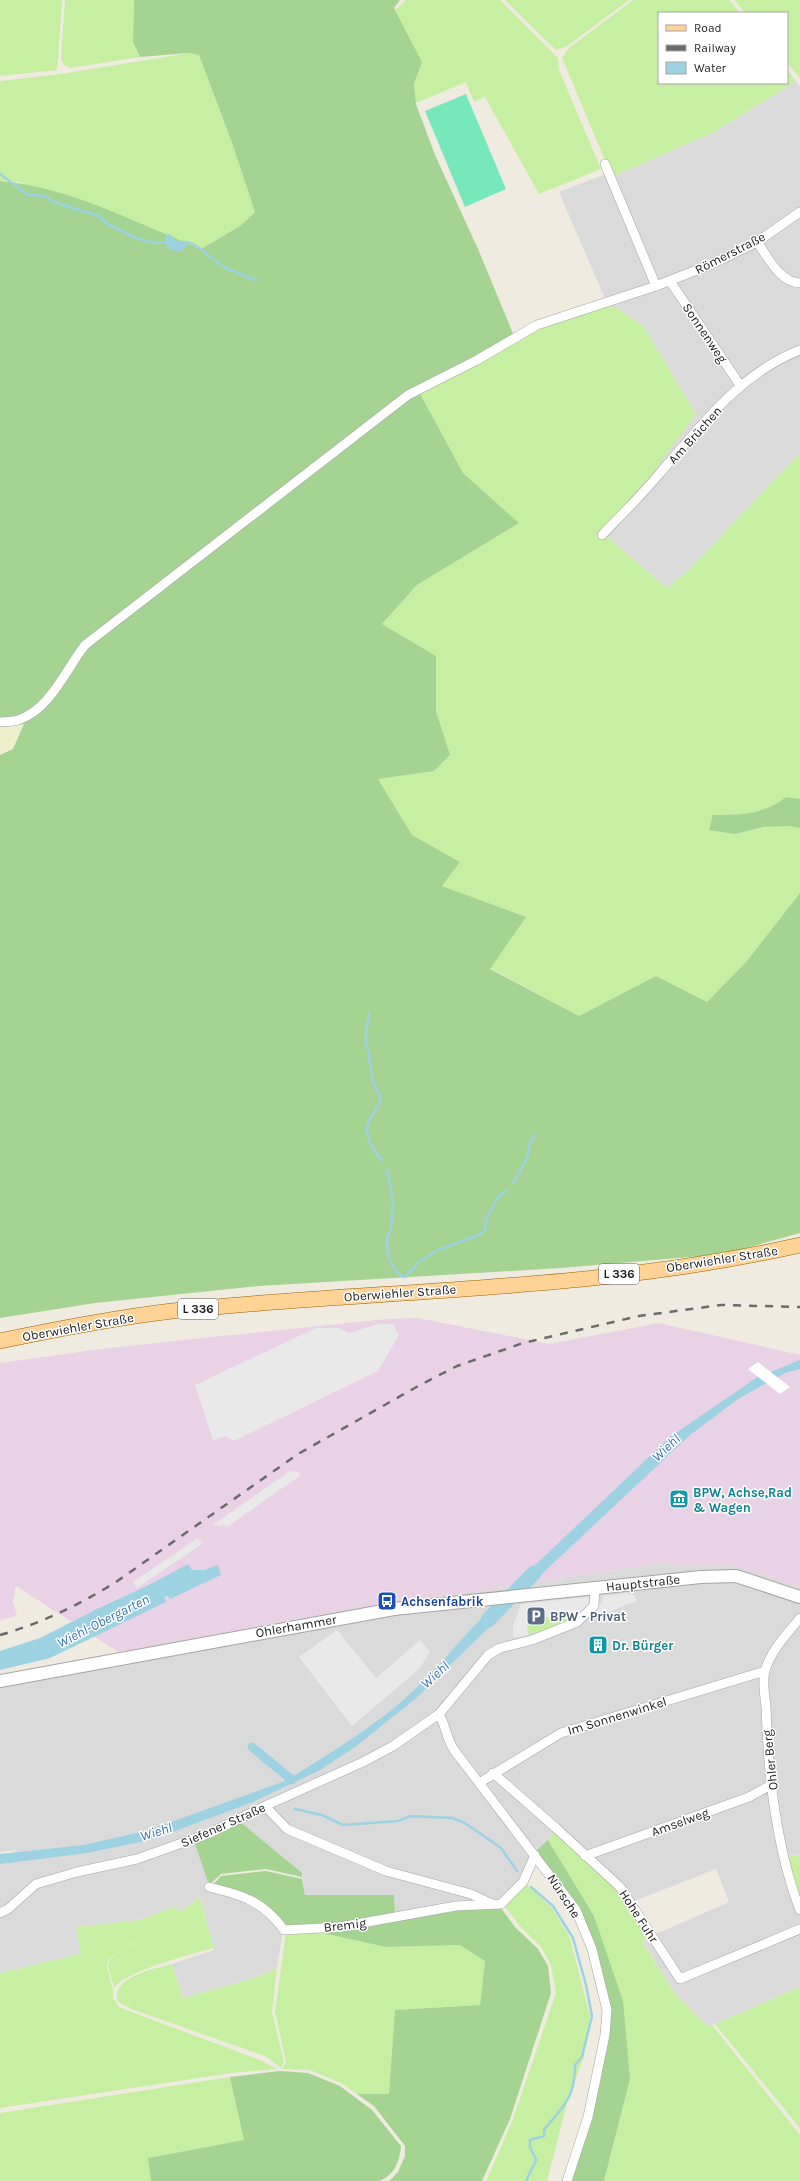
<svg xmlns="http://www.w3.org/2000/svg" width="800" height="2181" font-family="Karla,sans-serif">
<rect width="100%" height="100%" fill="#efebe1"/>
<path fill="#dbdada" d="M796 81 800 86V453L686 573 667 588 606 536V301L559 192 714 132Z
M653 1564 736 1566 800 1587V1856L782 1853 800 1914V1987L708 2027 673 1991 642 1940 729 1902 716 1869 632 1902 561 1829 521 1880 500 1902 395 1915 394 1895H305L302 1872 193 1838 211 1889 257 1905 283 1931 277 1968 255 1978 183 1998 172 1964 214 1950 200 1897 179 1913 177 1906 140 1920 77 1927 81 1954 0 1973V1861L17 1850 0 1852V1676L291 1620Z"/>
<path fill="#e9d2e5" d="M418 1318 549 1344 659 1323 800 1355V1587L736 1566 653 1564 291 1620 120 1653 16 1586 13 1601 17 1616 0 1620V1363L108 1348 387 1319Z"/>
<path fill="#edf0ca" d="M24 723 13 749 0 755V727Z"/>
<path fill="#c7efa1" d="M0 0H62L57 70 0 76Z
M65 0H134L133 42 140 57 70 68 65 66 61 59Z
M406 0H500L558 58 559 70 601 169 539 194 485 97 474 102 466 82 416 103 414 84 422 62 395 10Z
M505 0H629L566 47 556 50Z
M633 0H729L740 13H659V83H787V69L796 81 714 132 612 177 562 58 569 48Z
M736 0H800V78L787 63V13H745L735 1Z
M190 53 199 55 231 140 255 212 240 226 201 249 162 233 18 182 0 181V81L61 74Z
M606 301 643 326 696 414 606 536 667 588 686 573 800 453V799L786 797C763 815 741 815 713 815L735 834C757 829 777 823 800 828V893L746 962 707 1002 656 976 579 1016 490 968 526 917 442 886 460 862 412 835 378 779 434 771 450 755 436 711V656L382 624 417 585 519 523 463 473 417 388 514 336Z
M574 1615 576 1618 544 1631 528 1633 527 1622 530 1619Z
M556 1832 617 1887 649 1937 642 1941 673 1991 708 2027 712 2025 800 2135V2181H604L630 2079 594 1916 548 1840Z
M788 1855 800 1856V1898L795 1887Z
M524 1882 552 1908 570 1938 590 2016 583 2058 567 2103 547 2181H486L513 2119 556 1993 551 1965 541 1947 519 1925 504 1905Z
M200 1898 214 1948C194 1953 123 1972 114 1988L108 1966 110 1959Z
M177 1906 179 1913 109 1959 107 1967 113 1989V1998L119 2007 134 2013 260 2060 277 2069 231 2073 0 2108V1973L81 1954 76 1927 140 1920Z
M286 1931H313L386 1947 460 1945 485 1961 480 2005 395 2010 389 2094H357L341 2083 310 2070 282 2069 286 2062 275 2012Z
M172 1964 183 1998 255 1978 277 1968 272 2012 284 2062 281 2068 265 2056 134 2010 118 2002C110 1977 154 1969 172 1964Z
M800 1987V2128L715 2024Z
M230 2077 245 2140 148 2158 151 2181H0V2113Z"/>
<path fill="#a5d392" d="M134 0H400L394 8 422 62 414 84 416 104 435 155 478 249 514 336 417 388 463 473 519 523 417 585 382 624 436 656V711L450 755 434 771 378 779 412 835 460 862 442 886 526 917 490 969 579 1016 656 976 707 1002 746 962 800 893V1233L724 1254 561 1268 259 1286 95 1303 0 1318V755L13 749 24 724 0 727V181C70 187 136 223 201 249L240 226 255 212 231 140 199 55 189 53 140 57 133 42Z
M786 797 800 799V828L789 826 764 827 735 834 709 830 713 815C741 815 763 815 786 797Z
M239 1821 302 1873V1877L266 1869 221 1874 209 1885 194 1841Z
M548 1840 594 1916 623 2001 630 2079 604 2181H569L608 2010 594 1947 536 1851Z
M266 1871 302 1879 305 1895H394L395 1915 340 1926H285L258 1902 211 1887 221 1876Z
M456 1908H501L515 1927 538 1949 548 1966 551 1993 510 2119 482 2181H389L398 2172 405 2156V2146L374 2106 357 2094H389L395 2010 480 2005 485 1961 460 1945 386 1947 313 1931Z
M280 2071 308 2073 340 2086 372 2110 401 2146C400 2161 394 2176 379 2181H151L148 2158 244 2140 230 2077Z"/>
<path fill="#77e7bc" d="M466 94 506 189 465 207 425 111Z"/>
<path fill="#e9e9e9" d="M378 1324H393L399 1335 378 1371 234 1441 226 1436 213 1440 195 1385 316 1328H339L349 1333Z
M290 1471 299 1472 301 1475 227 1527 225 1525 222 1526 213 1525Z
M198 1538 202 1544 137 1588 133 1582Z
M627 1593 634 1595 637 1601 590 1619 600 1605 604 1596Z
M589 1597 588 1606 581 1614 530 1619 527 1621 528 1635 513 1638V1626L521 1604Z
M337 1630 376 1678 420 1640 430 1652 419 1669 352 1726 299 1657Z"/>
<path fill="#9dd2e2" d="M168 234 172 236 174 240 186 242V247L179 252 167 248 165 238Z
M800 1360V1369L785 1373 738 1399 690 1435 529 1586 510 1589 670 1437 756 1378Z
M188 1564 192 1570H204L218 1565 221 1575 170 1599 168 1596 164 1597 166 1602 50 1658 0 1670V1651L40 1638 97 1609 149 1585Z
M513 1604 415 1699 355 1747 320 1770 253 1802 154 1839 87 1853 0 1864V1854L84 1845 149 1830 285 1781 284 1778 295 1775C335 1750 375 1726 410 1694 440 1667 464 1634 494 1606Z"/>
<path fill="#fff" d="M758 1362 790 1387 780 1394 748 1369Z"/>
<g fill="none" stroke-linecap="round" stroke-linejoin="round">
<path stroke="#9dd2e2" stroke-width="2.5" d="M0 174 28 195 45 196 54 202 99 216 107 224 136 238 154 243 168 242
M183 242C200 242 213 263 226 268 236 272 246 276 256 281
M369 1013C368 1023 365 1035 366 1044 366 1047 369 1050 369 1053 370 1070 372 1083 381 1098 379 1108 372 1114 368 1123 364 1136 374 1152 382 1160
M387 1170 393 1201 391 1228 387 1238 388 1253 391 1263 399 1275 405 1277 420 1261 438 1250 479 1235 485 1230 486 1220 497 1198 507 1190
M513 1183 527 1158 530 1141 535 1135
M295 1809 322 1815 343 1825 398 1821 411 1816 452 1818 465 1823 501 1848 517 1871
M526 2181 536 2160 530 2147V2140L544 2136V2130C564 2105 575 2098 575 2065L582 2057 592 2016 586 1985 573 1938 553 1906 531 1887"/>
<path stroke="#9dd2e2" stroke-width="9" d="M252 1747 292 1780"/>
<path stroke="#9dd2e2" stroke-width="15" d="M488 1620 534 1573"/>
<defs>
<path id="minor" d="M605 164 656 286
M757 242C768 257 779 282 800 283
M670 281 740 385
M602 535C621 515 642 495 660 473 702 425 739 374 800 350
M0 722C6 721 13 722 18 720 50 710 66 669 85 645L408 395 477 360 537 325 656 286 712 264 757 242 800 212
M800 1618C787 1634 771 1650 765 1671 762 1681 765 1696 766 1707 768 1772 776 1848 800 1910
M439 1714C446 1726 446 1737 454 1750L576 1910 592 1949 607 2010 605 2035 588 2117 567 2181
M493 1773 556 1828 620 1887 680 1979 800 1929
M479 1783 561 1733 765 1671
M265 1806 287 1829 386 1871 471 1894 492 1904
M585 1856 749 1797 773 1784
M209 1887C242 1895 263 1901 284 1930L340 1927 456 1906 501 1904 523 1882 535 1855
M0 1913 8 1909 36 1884 77 1872 137 1859 210 1833 265 1806 363 1762 393 1746 439 1714 488 1655 500 1648 532 1640 577 1622 594 1606 595 1587"/>
<path id="tertiary" d="M0 1681 394 1609 701 1577 736 1576 800 1597"/>
<path id="primary" d="M0 1341C57 1329 114 1318 172 1311 381 1289 594 1292 800 1245"/>
</defs>
<use href="#minor" stroke="#a4a4a4" stroke-width="10"/>
<use href="#tertiary" stroke="#a4a4a4" stroke-width="14"/>
<use href="#primary" stroke="#956400" stroke-width="16"/>
<use href="#minor" stroke="#fff" stroke-width="9"/>
<use href="#tertiary" stroke="#fff" stroke-width="12"/>
<use href="#primary" stroke="#ffd296" stroke-width="15"/>
<path stroke="#6b6b6b" stroke-width="2.5" stroke-dasharray="8 8" stroke-linecap="butt" d="M0 1635C42 1623 79 1605 116 1582L298 1454 420 1385 457 1366 523 1343 639 1316 721 1305 800 1307"/>
</g>
<defs>
<symbol id="museum-square" viewBox="-11 -11 22 22"><rect x="-9" y="-9" width="18" height="18" rx="4" fill="#0f9aa8" stroke="#fff"/><path d="M0-6L6-3V-2H-6V-3ZM-5-1h2V3h-2ZM-1-1h2V3h-2ZM3-1h2V3H3ZM-6 4H6V6H-6Z" fill="#fff"/></symbol>
<symbol id="bus-square" viewBox="-11 -11 22 22"><rect x="-9" y="-9" width="18" height="18" rx="4" fill="#1a4fb4" stroke="#fff"/><path d="M-5-6H5V4H4V6H2V4H-2V6H-4V4H-5ZM-3.5-4V0h7V-4ZM-3.5 1.2v1.5H-2V1.2ZM2 1.2v1.5H3.5V1.2Z" fill="#fff"/></symbol>
<symbol id="parking-square" viewBox="-11 -11 22 22"><rect x="-9" y="-9" width="18" height="18" rx="4" fill="#5c6f8a" stroke="#fff"/><path d="M-3.5-5.5H1a3.5 3.5 0 0 1 0 7H-1V5.5H-3.5ZM-1-3.4V-.6H.8a1.4 1.4 0 0 0 0-2.8Z" fill="#fff"/></symbol>
<symbol id="building-square" viewBox="-11 -11 22 22"><rect x="-9" y="-9" width="18" height="18" rx="4" fill="#0f9aa8" stroke="#fff"/><path d="M-4-6H4V6H1V3H-1V6H-4ZM-2.5-4.3h1.7v1.8h-1.7ZM.8-4.3h1.7v1.8H.8ZM-2.5-1h1.7V.8h-1.7ZM.8-1h1.7V.8H.8Z" fill="#fff"/></symbol>
</defs>
<g fill-rule="evenodd">
<use href="#museum-square" x="668" y="1488" width="22" height="22"/>
<use href="#bus-square" x="376" y="1590" width="22" height="22"/>
<use href="#parking-square" x="525" y="1605" width="22" height="22"/>
<use href="#building-square" x="587" y="1634" width="22" height="22"/>
</g>
<g text-anchor="middle" dominant-baseline="central" stroke-width="3" stroke-linejoin="round" paint-order="stroke">
<g fill="#fff" stroke="#616161" stroke-width="1">
<rect x="599" y="1264" width="40" height="20" rx="3"/>
<rect x="178" y="1299" width="40" height="20" rx="3"/>
</g>
<g font-size="12" font-weight="bold" fill="#1d1d1d">
<text x="619" y="1274">L 336</text>
<text x="198" y="1309">L 336</text>
</g>
<g font-size="13" fill="#1d1d1d" stroke="#fff">
<text transform="translate(730 253) rotate(-27)">Römerstraße</text>
<text transform="translate(705 333) rotate(56)">Sonnenweg</text>
<text transform="translate(695 435) rotate(-48)">Am Brüchen</text>
<text transform="translate(722 1259) rotate(-9)">Oberwiehler Straße</text>
<text transform="translate(400 1293) rotate(-4)">Oberwiehler Straße</text>
<text transform="translate(78 1327) rotate(-10)">Oberwiehler Straße</text>
<text transform="translate(643 1583) rotate(-6)">Hauptstraße</text>
<text transform="translate(296 1626) rotate(-10)">Ohlerhammer</text>
<text transform="translate(617 1716) rotate(-17)">Im Sonnenwinkel</text>
<text transform="translate(770 1760) rotate(-96)">Ohler Berg</text>
<text transform="translate(680 1822) rotate(-20)">Amselweg</text>
<text transform="translate(223 1825) rotate(-24)">Siefener Straße</text>
<text transform="translate(564 1896) rotate(57)">Nürsche</text>
<text transform="translate(639 1916) rotate(57)">Hohe Fuhr</text>
<text transform="translate(345 1925) rotate(-7)">Bremig</text>
</g>
<g font-size="13" font-weight="bold" fill="#0d838f" stroke="#fff" text-anchor="start">
<text x="693" y="1492">BPW, Achse,Rad<tspan x="693" dy="15">&amp; Wagen</tspan></text>
<text x="612" y="1645">Dr. Bürger</text>
</g>
<g font-size="13" font-weight="bold" fill="#164399" stroke="#fff" text-anchor="start">
<text x="401" y="1601">Achsenfabrik</text>
</g>
<g font-size="13" font-weight="bold" fill="#4e5e75" stroke="#fff" text-anchor="start">
<text x="550" y="1616">BPW - Privat</text>
</g>
<g font-size="14" font-style="italic" fill="#3e75ad" stroke="#fff">
<text transform="translate(666 1448) rotate(-43)">Wiehl</text>
<text transform="translate(103 1621) rotate(-27)">Wiehl-Obergarten</text>
<text transform="translate(435 1675) rotate(-42)">Wiehl</text>
<text transform="translate(156 1832) rotate(-17)">Wiehl</text>
</g>
</g>
<rect x="658" y="12" width="130" height="72" fill="#ffffff" stroke="#a5a5a5"/>
<rect x="666" y="25" width="20" height="6" fill="#ffd296" stroke="#a5a5a5"/>
<text x="694" y="32" font-size="12" fill="#1d1d1d">Road</text>
<rect x="666" y="45" width="20" height="6" fill="#6b6b6b" stroke="#a5a5a5"/>
<text x="694" y="52" font-size="12" fill="#1d1d1d">Railway</text>
<rect x="666" y="62" width="20" height="12" fill="#9dd2e2" stroke="#a5a5a5"/>
<text x="694" y="72" font-size="12" fill="#1d1d1d">Water</text>
</svg>
